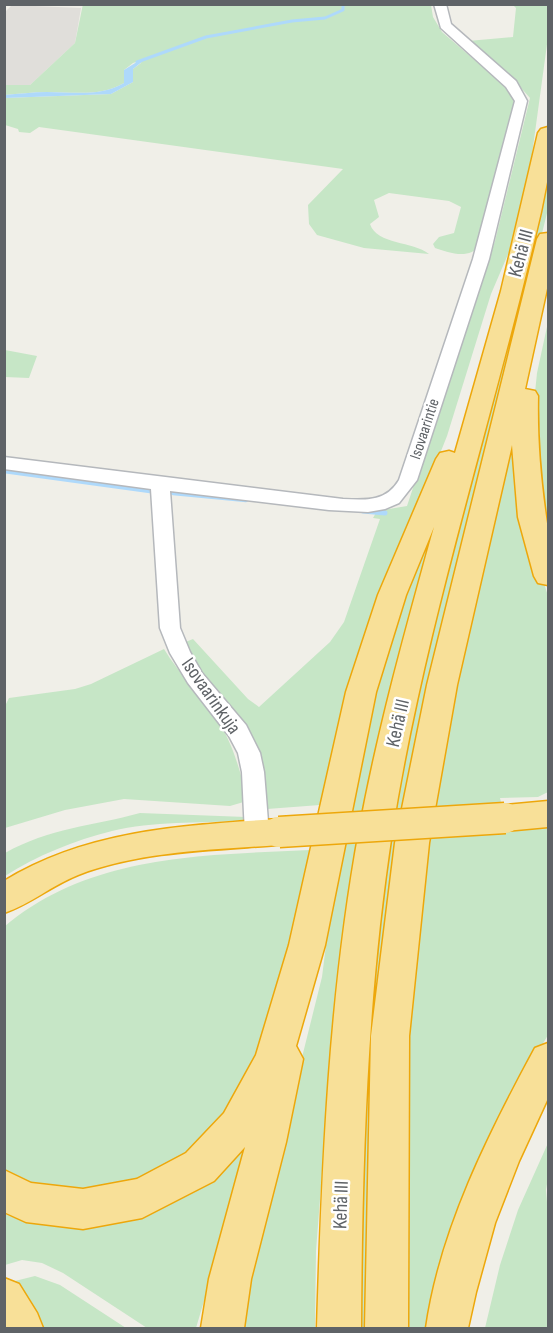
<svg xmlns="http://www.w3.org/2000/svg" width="553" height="1333" font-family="'Sofia Sans Condensed',sans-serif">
<rect width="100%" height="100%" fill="#f0efe8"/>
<path fill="#e0deda" d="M12 5 81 8 75 43 30 85H5V12Z"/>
<path fill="#c6e6c6" d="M83 4 431 5 433 17 442 32 513 93 514 101 480 245C470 260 449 253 435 248L433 244 439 237 454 233 461 207 449 201 389 193 374 200 379 217 370 224C377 245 413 241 429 254L364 248 317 235 309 224 308 205 343 169 39 127 30 133 19 132 18 129 5 125V98L111 94 133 82V69L141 63 142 60 133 63 124 70V83C100 97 73 92 47 92 33 92 18 94 5 95V85H30L75 43Z
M513 5H547L548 37 530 169 509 252 491 294 447 436 348 685 320 805 267 809 209 684 183 643 193 639 248 699 259 707 330 642 344 622 380 519 373 518 377 511 407 506 495 241 530 98 505 70 468 41 513 37 516 8Z
M548 180V209L479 489 370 1223 371 1328H357L356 1221 381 896 401 775 425 665Z
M548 322V548L533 412 537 373Z
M5 350 37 356 29 378 5 377Z
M514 442 539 567 548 596V792L538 797 500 798 508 830 548 828V1035L527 1071 435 1306 431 1328H407L405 1074 416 938 428 836 462 639Z
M444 497 375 764 336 992 316 1251 315 1328H239L245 1286 322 977 331 905 385 645Z
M164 649C179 674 201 694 217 719 233 744 241 772 247 801L230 806 124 799 65 810 5 828 4 708 9 698 75 689 91 684Z
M140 813 246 817 242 821C199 823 153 821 112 831 75 840 36 856 5 876V853C49 828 93 826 140 813Z
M310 850 299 920 264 1039 244 1086 220 1128 161 1176 87 1197 5 1179 4 927C89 854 205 855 310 850Z
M257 1122 196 1328H147L63 1273 42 1263 22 1260 5 1265 4 1214 21 1220 55 1226 125 1222 150 1214Z
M548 1143V1178L546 1190 548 1214V1328H485L500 1265 518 1210Z
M35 1276 60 1285 126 1328H39L7 1283Z"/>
<path fill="#aed9fb" d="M140 60 143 61 133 69V82L111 94 5 98V95C18 94 33 92 47 92 73 92 100 97 124 83V70Z"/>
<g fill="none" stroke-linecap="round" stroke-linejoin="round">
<path stroke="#aed9fb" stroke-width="3" d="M137 62 206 37 292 21 325 18 343 10V4"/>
<path stroke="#aed9fb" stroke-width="4.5" d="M4 471 150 491
M173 493 246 500"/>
<path stroke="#aed9fb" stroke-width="5" d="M363 511 385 513"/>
<defs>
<path id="minor" d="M434 4H446L451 24 516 81 527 101 489 259 417 480 399 503 385 509 368 512 329 510 170 491 180 628 190 652 202 673 246 725 260 753 264 772 269 834 265 841 257 843 249 841 245 834 242 772 238 753 229 736 188 683 170 653 160 628 151 489 4 469V457L343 499C366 500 386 502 399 480L473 259 515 101 506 87 441 28Z"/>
<path id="highway" d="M548 127V177L541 212C493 419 425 623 392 833 367 997 362 1163 361 1328H317C322 1162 329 995 359 831 378 728 406 628 434 527L406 595 376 692 325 945 296 1046 303 1059 286 1142 251 1279 244 1328H201L209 1279 245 1147 214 1181 142 1218 83 1229 26 1222 4 1212V1170L31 1183 83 1189 137 1179 186 1153 224 1113 256 1055 289 945 346 692 378 595 436 459 440 453 449 451 455 453 501 291 538 133 541 129Z
M548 233V284L525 389 535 391 538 396C537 442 541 485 548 530 551 547 548 568 548 585L538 583 534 576 518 517 512 445 457 685 429 843 409 1036 408 1328H365L371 1036 395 843 427 685 537 239 540 234Z
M548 801V827L505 831 493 827 488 818 493 809 505 805Z
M279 819 291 823 296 832 291 841 279 845C213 850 141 851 78 875 52 885 31 904 4 913V881C87 830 185 825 279 819Z
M548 1043V1098L519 1161 495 1223 476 1292 468 1328H426C440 1230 488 1135 535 1048Z
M4 1278 19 1284 37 1313 43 1328H4Z"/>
</defs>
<use href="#minor" stroke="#b5b8bc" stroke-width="3"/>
<use href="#highway" stroke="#eda70b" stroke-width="3"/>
<use href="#minor" fill="#fff" fill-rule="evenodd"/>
<use href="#highway" fill="#f8e098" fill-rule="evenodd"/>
<defs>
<path id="highway-bridge" d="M279 832 505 818"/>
</defs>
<use href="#highway-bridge" stroke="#eda70b" stroke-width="33" stroke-linecap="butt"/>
<use href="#highway-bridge" stroke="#f8e098" stroke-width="30"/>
</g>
<g text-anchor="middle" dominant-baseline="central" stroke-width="5" stroke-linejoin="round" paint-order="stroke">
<g font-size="16" fill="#5f6367" stroke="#fff">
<text transform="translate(425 429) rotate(-72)">Isovaarintie</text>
</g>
<g font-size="20" fill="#5f6367" stroke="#fff">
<text transform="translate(521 253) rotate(-75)">Kehä III</text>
<text transform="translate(211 696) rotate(55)">Isovaarinkuja</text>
<text transform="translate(398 723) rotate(-77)">Kehä III</text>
<text transform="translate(341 1205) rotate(-88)">Kehä III</text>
</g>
</g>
<rect width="553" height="1333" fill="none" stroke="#5f6367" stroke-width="12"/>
</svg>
